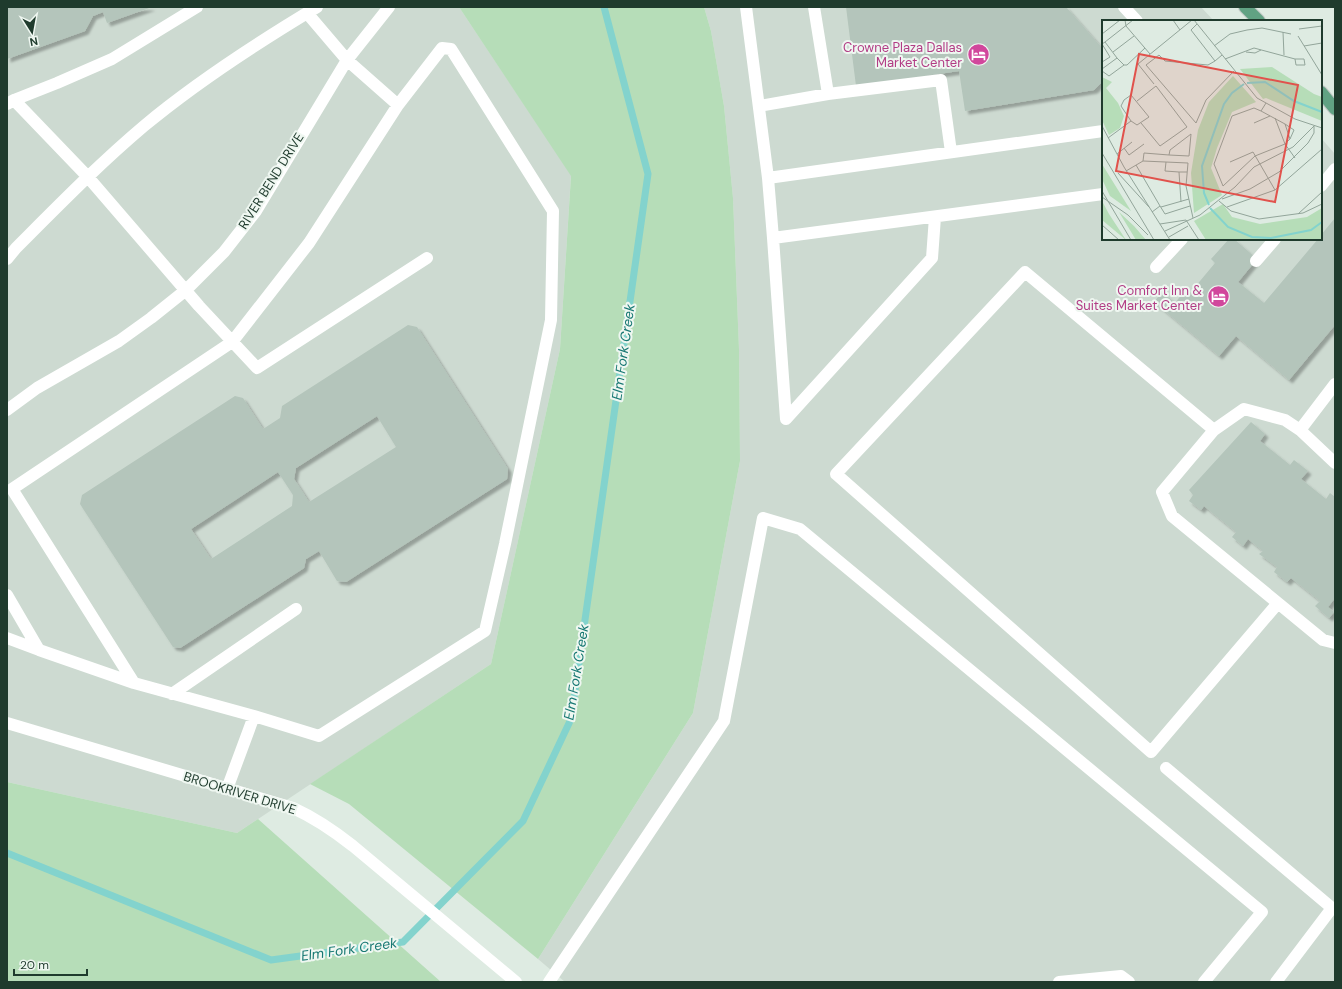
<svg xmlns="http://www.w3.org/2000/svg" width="1342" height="989" font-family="'DM Sans',sans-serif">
<defs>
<filter id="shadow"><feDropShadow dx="3.5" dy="3.5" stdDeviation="1" flood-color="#0004"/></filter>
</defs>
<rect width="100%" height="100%" fill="#deebe2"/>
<path fill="#cddad1" d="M7 7H459L571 175 560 349 491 664 237 833 7 782Z
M704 7H1201L1214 21H1103V239H1321V138L1335 154V982H565L538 959 693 713 740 461 739 349 733 198 724 106 711 31Z"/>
<path fill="#b6ddb8" d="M459 7H704L711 31 724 106 733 198 739 349 740 461 693 713 538 959 349 804 310 784 491 664 560 349 571 176Z
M7 782 237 833 258 819 441 982H7Z"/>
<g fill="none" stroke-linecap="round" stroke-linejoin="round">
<path stroke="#83d3cd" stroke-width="7" d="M7 853 271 960 403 942 523 821 571 719 648 174 604 7"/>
</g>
<path fill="#b4c5bb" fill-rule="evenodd" filter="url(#shadow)" d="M7 7H152L107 23 103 12 93 16 85 31 7 59Z
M846 7H1066L1103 49V81L1094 90 965 111 959 71 856 86Z
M1335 218V325L1289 380 1236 336 1219 356 1154 302 1162 292 1175 303 1186 289 1190 293 1215 263 1211 259 1229 239H1234L1257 259 1238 282 1264 303 1318 239H1321V235Z
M408 325 417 327 508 469 507 479 346 582 337 581 319 551 306 559 304 568 180 648 173 647 80 504 82 495 235 396 243 398 263 429 280 418 282 406ZM377 416 396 447 309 502 294 479 296 468ZM278 472 293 495 292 506 211 559 191 529Z
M1251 422 1265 434 1260 441 1290 465 1294 460 1308 471 1301 479 1326 499 1330 493 1335 497V598L1328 607 1334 612 1329 618 1315 606 1320 601 1291 578 1287 582 1274 572 1277 567 1259 554 1263 551 1248 539 1243 546 1232 537 1236 532 1204 506 1201 510 1189 501 1193 495 1189 490Z"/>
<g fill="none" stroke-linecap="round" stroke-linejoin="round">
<defs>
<path id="major" d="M1245 7 1259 21
M1321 92 1335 109"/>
</defs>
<use href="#major" stroke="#c0c8c4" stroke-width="14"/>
<path stroke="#fff" stroke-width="12" d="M746 7 768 178 1103 131
M1124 7 1137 21
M307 13 347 60 398 105
M828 94 941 80 951 152
M14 100 57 83 112 59 197 7
M7 104 14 100 87 176 199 306 257 368 427 258
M759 106 828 94 814 7
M768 178 773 238
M1321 186 1335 169
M935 217 932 258 786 419 773 238 1103 194
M7 259 16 248C58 206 99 164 144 126 198 81 257 43 317 7
M1256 261 1275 239
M1156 267 1182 239
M1335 384 1300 430 1335 463
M7 410 37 388 119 341 151 318 186 290 224 252 256 211 347 60 389 7
M1214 430 1025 272 836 474 1151 752 1278 603
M1300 430 1285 420 1244 409 1214 430 1162 492 1172 516 1323 640 1335 643
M7 595 39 650 134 683 254 716
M7 638 39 650
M134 683 12 489 232 342 309 243 398 105 442 48 451 49 553 211 551 320 505 544 485 631 319 736 254 716 227 789
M172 694 296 609
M7 723 293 808C315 818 334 831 353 846L516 982
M1166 768 1332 908 1276 982
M549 982 724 721 763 518 800 529 1262 912 1204 982
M1059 982 1121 976 1129 982"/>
<use href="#major" stroke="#61a283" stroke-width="12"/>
</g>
<defs>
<symbol id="hotel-disc" viewBox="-11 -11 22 22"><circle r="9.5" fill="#d1479c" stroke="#eff7f1"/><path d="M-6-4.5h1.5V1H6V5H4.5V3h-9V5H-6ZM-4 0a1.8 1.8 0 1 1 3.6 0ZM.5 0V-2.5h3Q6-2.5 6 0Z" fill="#fff"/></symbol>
</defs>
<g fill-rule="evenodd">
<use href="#hotel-disc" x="966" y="42" width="25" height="25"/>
<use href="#hotel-disc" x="1206" y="284" width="25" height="25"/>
</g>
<g text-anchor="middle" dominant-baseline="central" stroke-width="4" stroke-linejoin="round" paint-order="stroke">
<g font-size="13" fill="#b23c85" stroke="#eff7f1" text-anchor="end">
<text x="962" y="47">Crowne Plaza Dallas<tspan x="962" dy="15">Market Center</tspan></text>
<text x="1202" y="290">Comfort Inn &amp;<tspan x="1202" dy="15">Suites Market Center</tspan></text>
</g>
<g font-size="13" fill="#1f3b2d" stroke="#eff7f1">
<text transform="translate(271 181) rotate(-58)">RIVER BEND DRIVE</text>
<text transform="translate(240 793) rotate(17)">BROOKRIVER DRIVE</text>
</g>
<g font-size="14" font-style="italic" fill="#177873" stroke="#eff7f1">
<text transform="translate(623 352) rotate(-82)">Elm Fork Creek</text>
<text transform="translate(576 672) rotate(-81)">Elm Fork Creek</text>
<text transform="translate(349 949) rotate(-8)">Elm Fork Creek</text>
</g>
</g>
<g transform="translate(1102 20)">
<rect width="220" height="220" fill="#deebe2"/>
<path d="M170 47 212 74 220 77V101L164 78 161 79 138 49ZM131 56 154 82 130 92 115 128 109 148 120 175 92 193 89 153 96 110 107 82ZM0 57 10 62 4 68 16 83 22 96 18 108 7 115 0 100ZM0 143V144L29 191 8 176 0 159ZM0 181 7 194 24 220 0 200ZM121 184 130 197 158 204 205 197 220 188V220H104L92 201ZM17 192 32 206 44 220H34Z" fill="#b6ddb8"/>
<path fill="none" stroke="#83d3cd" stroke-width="2" d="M145 63 163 62 192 81 220 92M107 185 102 173 100 146 122 84 130 73 142 64M108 188 126 207 150 217 169 218 209 210 220 202"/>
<path fill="none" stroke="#92a59a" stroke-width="1" d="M23 0 24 6 48 34M71 0 78 10M92 0 155 78 193 99 220 108M95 4 89 10 113 41 120 35M197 9 220 6M181 12 182 35M0 14 18 0M196 16 220 55M3 22 31 0M0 24 3 22 15 38 0 49M0 24 8 37 0 42M112 26 128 14 145 10 160 8 189 14M202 26 220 23M11 32 32 16M144 32 153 33 159 30M15 38 22 45H25L43 28M123 39 152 28 193 39H202L203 45H194L193 39M113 41 106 45 63 41 57 35 44 45 94 103 104 80 132 51M0 51 7 56 22 45M52 64 36 44 90 0M35 81 54 66 85 107 58 126 39 103M164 83 159 91 152 88 130 96 112 144 121 166 153 136 183 124 173 98M159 91 183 104 188 119 183 124 193 138M152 103 168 96M183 104 192 110 188 119M0 106 22 147 68 220M6 118 29 101 19 86 22 80 29 75 47 97 35 105 29 101M22 128 27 135 42 124M0 133 52 220M15 134 30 122M41 141 42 133 67 135 87 136 89 114 68 130 67 135M64 142 63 151 77 152M128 142 151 132 173 170 220 129M34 145 58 186 50 192M24 151 41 141 86 143 84 166 91 198M16 153 47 187M0 171 29 220M0 177 26 195 46 215M120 179 148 169 177 152 206 123 212 113V106M117 181 129 191 157 199 201 193 220 184M79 182 77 152H85M58 186 63 194 88 186M59 187 87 179M125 187 173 170M196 194 220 172M84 200 97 220M58 204 84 200M0 205 17 220M63 211 98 195 133 167 152 147 191 127 212 106M67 217 86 206"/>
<path fill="#e1524c" fill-opacity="0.15" stroke="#e1524c" stroke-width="2" d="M37 34 196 65 173 182 14 151Z"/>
<rect width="220" height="220" fill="none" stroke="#1f3b2d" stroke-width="2"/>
</g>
<rect width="1342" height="989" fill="none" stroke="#1f3b2d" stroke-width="16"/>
<g transform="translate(32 32) rotate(169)" stroke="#eff7f1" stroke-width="3" paint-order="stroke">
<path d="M0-3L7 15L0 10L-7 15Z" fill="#1f3b2d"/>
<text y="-6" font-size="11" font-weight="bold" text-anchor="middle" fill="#1f3b2d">N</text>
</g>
<path d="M14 969v6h73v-6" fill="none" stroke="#1f3b2d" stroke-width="2"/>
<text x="20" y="969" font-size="12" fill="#1f3b2d" stroke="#eff7f1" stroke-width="3" paint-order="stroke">20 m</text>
</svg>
